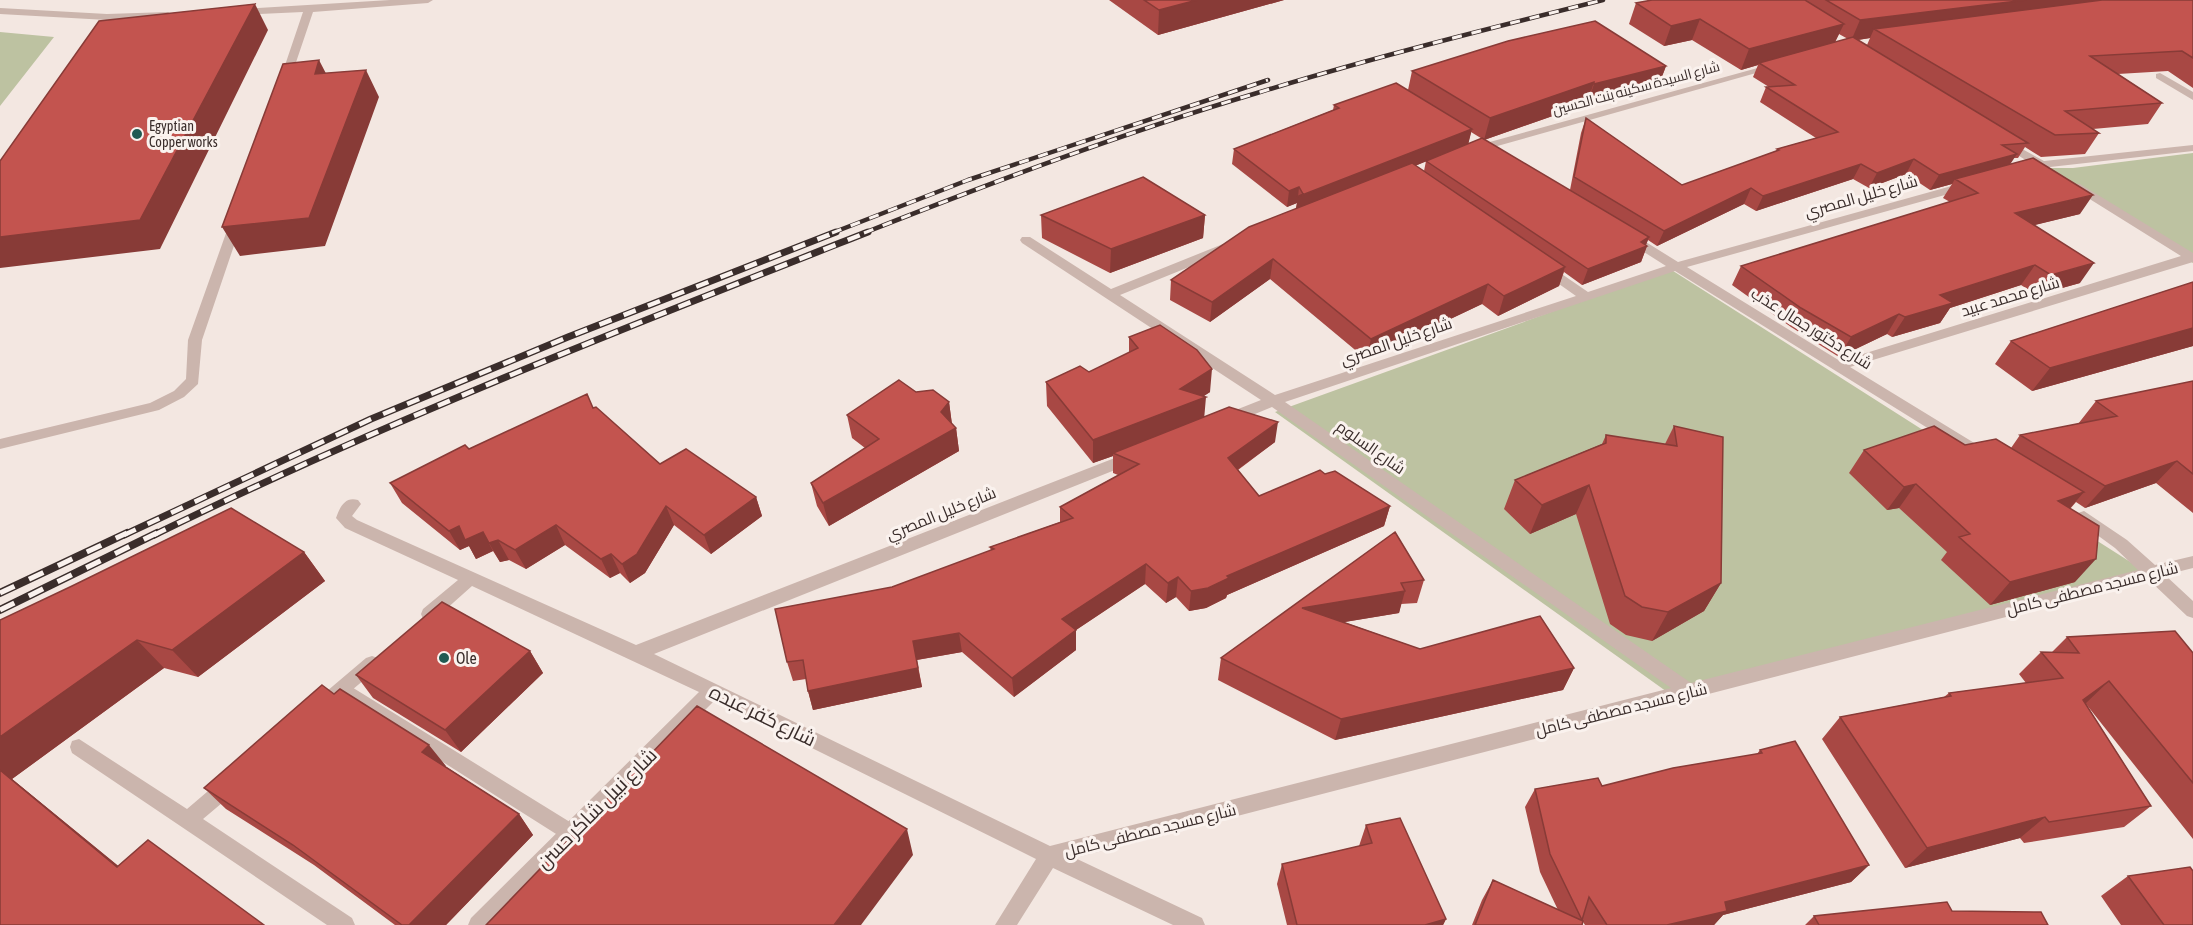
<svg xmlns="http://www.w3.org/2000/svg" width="2193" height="925" font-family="'Asap Condensed',Cairo,sans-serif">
<rect width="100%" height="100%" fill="#f3e7e1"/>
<path fill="#bdc2a1" d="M0 32 54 37 0 106Z
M2193 153V263L2047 168H2073Z
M1670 269 2154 577 1677 699 1275 412Z"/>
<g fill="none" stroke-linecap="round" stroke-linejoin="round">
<path fill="#cbb5ad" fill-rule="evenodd" d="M390 0H433L428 3 313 12 290 80 285 83 280 80 303 12 240 15 235 12 240 9Z
M0 8 107 14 168 12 173 15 168 18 107 20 0 14Z
M2160 73 2193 92V100L2156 78V74Z
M236 218 242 222 202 340 198 384 184 397 159 410 0 449V439L150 403 174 391 186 379 188 340 230 222Z
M342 681 578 827 581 833 578 839 571 842 564 839 336 694 333 689 336 684Z"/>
<path fill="#cbb5ad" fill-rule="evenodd" d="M1772 64 1781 66 1476 152 1472 153 1466 150 1468 148Z
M2004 139 2044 161 2193 145V151L2050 167 2024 173 2020 172V168L2032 164 2000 144 1998 142Z
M1966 182 1970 184V188L1687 267 1840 361 2181 256 2072 188V184H2080L2193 253V262L1850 367 1989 452 1991 456 1989 460H1979L1675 271 1285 402 1691 683 2138 570 2115 548 2078 521 2076 517 2078 513 2084 511 2127 540 2155 565 2193 556V568L2165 575 2193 601V618L2187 616 2149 580 1075 858 1202 918 1205 925H1173L1053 868 1017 925H995L1036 859 715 700 492 925H468L471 918 699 692 472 586 435 619 429 621 423 619 421 614 423 609 458 580 345 528 336 518C340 507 345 496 358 500L361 504 352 516 357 520 636 645 1125 454H1135L1137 458 1135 462 654 654 1050 846 1671 688 1272 407 1233 423H1223L1221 419 1223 415 1261 400 1022 243 1020 240 1022 237H1030L1111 289 1223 244H1231L1233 247 1231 250 1120 295 1275 395 1576 296 1542 272 1540 269 1542 266H1550L1588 292 1666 266 1625 240V234H1633L1678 262Z
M372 656 378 658 381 663 378 668 332 707 326 710 320 707 317 702 320 697 366 658Z
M79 739 187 809 221 780 228 777 235 780 237 786 235 792 203 819 352 918 355 925H327L72 753 70 747 72 741Z"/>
<defs>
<path id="rail-far2" d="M832 233 968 180 1268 80
M864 233C993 182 1123 133 1257 93 1371 58 1487 29 1603 0"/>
<path id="rail-far1" d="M124 535 371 419 568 337 836 232
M154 535C386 421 627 327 868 232"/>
<path id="rail" d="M0 593 127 533
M0 610 157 533"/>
</defs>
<use href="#rail-far2" stroke="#3a2d2b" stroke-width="4.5"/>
<use href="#rail-far1" stroke="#3a2d2b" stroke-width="7"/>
<use href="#rail" stroke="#3a2d2b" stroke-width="8"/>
<use href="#rail-far2" stroke="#faf2ee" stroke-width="3" stroke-dasharray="10" stroke-linecap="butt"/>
<use href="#rail-far1" stroke="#faf2ee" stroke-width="4.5" stroke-dasharray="13" stroke-linecap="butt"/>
<use href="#rail" stroke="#faf2ee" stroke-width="5" stroke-dasharray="16" stroke-linecap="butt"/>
</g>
<path fill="#a84844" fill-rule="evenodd" d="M1109 0H1284L1158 35Z
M1652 0H2193V88L2168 71 2118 74 2162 103 2148 124 2093 129 2099 133 2085 154 2041 157 2025 147 2018 158H2013L2010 164 2080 214 2034 225 2080 283 2037 295 2021 285 1950 308 1940 323 1892 337 1887 334 1839 357 1791 327 1732 285 1741 266 1950 202 1943 198 1952 184 1930 190 1906 174 1869 188 1853 179 1756 211 1744 204 1657 246 1648 240 1646 245 1647 246 1641 262 1582 285 1564 272 1559 286 1498 316 1482 304 1366 359 1270 279 1210 322 1170 300 1171 280 1296 209 1297 203 1287 207 1232 164 1234 149 1333 110 1334 105 1408 90 1412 71 1666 66 1658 87 1587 105V104L1484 140 1471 132 1468 144 1570 190 1581 133 1586 118 1682 185 1776 151 1777 149 1816 138 1760 102 1766 87H1769L1753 77 1758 65 1741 70 1692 40 1664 46 1629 24 1636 3ZM1839 34 1848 39 1835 42ZM1870 38 1867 45 1858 40ZM1426 161 1424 171 1415 166Z
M1041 215H1205L1203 238 1110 273 1042 238Z
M2193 282V346L2032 391 1995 364 2011 341Z
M1129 337 1210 392 1204 396V417L1275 442 1238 470 1259 496 1325 474 1390 506 1384 526 1227 595 1226 598 1206 608 1189 611 1176 597 1166 603 1145 584 1076 630V650L1014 697 962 652 917 660 922 687 813 710 808 691 806 679 793 681 787 662 892 587 991 551 990 547 1060 522V507L1118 475 1113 473V456L1093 463 1047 406 1046 382 1089 372 1129 353Z
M2193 381V513L2156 483 2085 508 2076 502 2070 509 2075 582 1990 605 1941 560 1947 552 1899 508 1887 510 1849 473 1864 450 1965 445 2011 448 2020 435 2078 424 2096 401Z
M916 392 949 402 952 424 956 428 959 451 829 526 817 506 811 483 865 448 852 438 847 415Z
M593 408 660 464 756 497 762 516 711 554 674 525 645 573 630 583 620 573 610 578 565 545 526 569 509 560 500 562 493 551 476 559 469 546 460 550 402 503 390 483 469 449Z
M1674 426 1721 583 1704 611 1652 641 1626 635 1610 624 1576 514 1530 534 1504 509 1515 480 1602 444 1606 435 1665 444Z
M1395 532 1424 580 1417 603 1401 604 1399 613 1344 622 1420 649 1574 668 1563 690 1335 740 1218 680 1221 658Z
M304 552 325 581 198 677 164 668 12 779 118 866 264 925H0V620Z
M2067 637 2193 653V839L2086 704 2151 806 2124 827 2024 843 2020 838 1905 868 1822 739 1840 717 1944 697 1949 693 2026 683 2019 674 2041 652H2052Z
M530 651 543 673 461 752 373 698 356 675Z
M334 694 519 814 533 835 446 925H395L314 865 226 809 204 788Z
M1760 750 1869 865 1851 882 1723 915 1714 925H1585L1583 922 1582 925H1472L1482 900 1493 880 1558 910 1540 872 1525 807 1535 789 1602 786 1757 754Z
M1366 825 1446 919 1443 925H1287L1277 884 1282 864 1359 846Z
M2128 876 2193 925H2121L2101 896Z
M1952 911 2048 925H1805L1814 916Z"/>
<path fill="#883b37" d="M1197 0H1284L1158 35 1159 10Z
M2026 0H2175L1874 29 1870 38 1851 41 1860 20Z
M255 4 268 30 160 249 0 268V237Z
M1700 19 1692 40 1664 46 1671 26Z
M1844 24 1834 44 1759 63 1758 65 1741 70 1749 49Z
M319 60 333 87 315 74Z
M1666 66 1658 87 1587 105 1594 84Z
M366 70 379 97 325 246 240 256 222 227Z
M1594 82 1587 104 1484 140 1490 118Z
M1472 129 1468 145 1295 213 1297 203 1287 207 1289 191 1299 187 1298 197Z
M2017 154 2007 169 1955 179 1952 184 1930 190 1939 175Z
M1914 159 1906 174 1869 188 1877 173Z
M1861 164 1853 179 1756 211 1763 196Z
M1751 188 1744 204 1657 246 1664 231Z
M2093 195 2080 214 2002 233 2015 213Z
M1205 215 1203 238 1110 273 1111 249Z
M1649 237 1645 247 1647 246 1641 262 1582 285 1588 269Z
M1273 259 1270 279 1210 322 1212 302Z
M2094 263 2080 283 2037 295 2051 275Z
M2035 265 2021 285 1950 308 1940 323 1892 337 1905 317 1940 295Z
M1565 267 1559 286 1498 316 1504 296Z
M1488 284 1482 304 1366 359 1371 339Z
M1899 314 1887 334 1839 357 1851 337Z
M2193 328V346L2032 391 2050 368Z
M1212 369 1210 392 1199 399 1206 397 1204 420 1113 453V456L1093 463V440L1180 389Z
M949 402 952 425 956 428 959 451 829 526 823 503 941 412Z
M1278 422 1275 442 1226 478 1228 458Z
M2177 461 2156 483 2085 508 2105 486Z
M1916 484 1899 508 1887 510 1904 487Z
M1589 485 1576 514 1530 534 1542 505Z
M2084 492 2064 515 2058 501Z
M756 497 762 516 711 554 704 535Z
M666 506 674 525 645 573 630 583 622 564Z
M1390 506 1384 526 1227 595 1226 598 1206 608 1189 611 1191 591Z
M556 525 565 545 526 569 515 550Z
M459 526 483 532 493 551 476 559 469 546 460 550 449 531Z
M498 540 509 560 500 562 489 543Z
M304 552 325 581 198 677 172 650Z
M611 554 620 573 610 578 601 559Z
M2096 559 2075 582 1990 605 2010 582Z
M1146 564 1145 584 1076 630V650L1014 697 1012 678 1062 619Z
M1178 577 1176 597 1166 603 1168 583Z
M1721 583 1704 611 1652 641 1668 612Z
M1405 591 1399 613 1297 630 1302 608Z
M959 633 962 652 916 660 913 641Z
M137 640 164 668 12 779 149 891 117 867 0 770V737Z
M530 651 543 673 461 752 445 730Z
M918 668 922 687 813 710 808 691Z
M1574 668 1563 690 1335 740 1341 719Z
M2109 681 2085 704 2083 700Z
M429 745 446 766 438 773 422 752Z
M519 814 533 835 446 925H409Z
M2045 817 2020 838 1905 868 1927 848Z
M907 829 913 855 861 925H834Z
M1869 865 1851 882 1723 915 1714 925H1667L1725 902Z
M1446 919 1443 925H1425Z"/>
<path fill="#c3544f" stroke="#883b37" stroke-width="1.5" d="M1144 0H1197L1159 10Z
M1652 0H1805L1844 24 1749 49 1700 19 1671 26 1636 3Z
M1826 0H2026L1860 20Z
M2102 0H2193V58L2182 51 2090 56 2162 103 2065 111 2099 133 2055 135 1874 29Z
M255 4 140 220 0 237V161L99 21Z
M1595 21 1666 66 1594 84V82L1490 118 1412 71 1508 41Z
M1853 37 2028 143 2002 145 2017 154 1939 175 1914 159 1877 173 1861 164 1763 196 1751 188 1664 231 1574 177 1586 118 1682 185 1779 150 1777 149 1838 132 1766 87 1795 85 1759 63Z
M319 60 315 74 366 70 309 218 222 227 283 64Z
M1396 83 1472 129 1297 197 1303 194 1299 187 1289 191 1234 149 1339 108 1334 105Z
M1482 138 1649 237 1641 242 1647 246 1588 269 1426 161Z
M2033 158 2093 195 2015 213 2094 263 2051 275 2035 265 1940 295 1953 303 1905 317 1899 314 1851 337 1801 308 1741 266 1978 193 1955 179Z
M1412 163 1565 267 1504 296 1488 284 1371 339 1273 259 1212 302 1171 280 1249 227Z
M1143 177 1205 215 1111 249 1041 215Z
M2193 282V328L2050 368 2011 341Z
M1160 325 1197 350 1212 369 1180 389 1206 397 1093 440 1046 382 1080 366 1089 372 1138 348 1129 337Z
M899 380 916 392 933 390 949 402 941 412 956 428 823 503 811 483 879 439 847 415Z
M2193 381V474L2177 461 2105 486 2020 435 2117 416 2096 401Z
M587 394 593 408 596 407 660 464 686 449 756 497 704 535 666 506 637 554 622 564 611 554 601 559 556 525 515 550 498 540 489 543 483 532 465 540 459 526 449 531 390 483 465 445 469 449Z
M1229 407 1278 422 1228 458 1259 496 1320 470 1325 474 1335 471 1390 506 1227 576 1229 578 1208 588 1191 591 1178 577 1168 583 1146 564 1062 619 1076 630 1012 678 959 633 913 641 918 668 808 691 803 660 787 662 775 609 892 587 994 549 990 547 1073 518 1060 507 1139 464 1113 453Z
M1674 426 1723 437 1721 583 1668 612 1642 607 1625 596 1589 485 1542 505 1515 480 1606 443V435L1677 446Z
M1934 426 1965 445 1996 439 2084 492 2058 501 2099 526 2096 559 2010 582 1959 537 1970 534 1916 484 1904 487 1864 450Z
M231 508 304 552 172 650 137 640 0 737V620L72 586Z
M1395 532 1424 580 1401 583 1405 591 1302 608 1420 649 1540 616 1574 668 1341 719 1221 658Z
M442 602 530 651 445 730 356 675Z
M2175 631 2193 653V783L2109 681 2083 700 2151 806 2049 822 2045 817 1927 848 1840 717 1951 696 1949 693 2063 678 2041 652 2079 653 2067 637Z
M322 685 334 694 340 689 429 745 422 752 519 814 409 925H402L293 845 204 788Z
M697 706 907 829 834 925H486Z
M1795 741 1869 865 1725 902 1727 911 1667 925H1607L1589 897 1582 920 1550 854 1535 789 1598 778 1602 786 1673 768 1762 753 1760 750Z
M0 770 117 867 148 840 264 925H0Z
M1400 818 1446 919 1425 925H1297L1282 864 1372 843 1366 825Z
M2190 867 2193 871V925H2164L2128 876Z
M1493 880 1583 921 1582 925H1475Z
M1947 902 1952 911 2041 912 2048 925H1819L1814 916Z"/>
<g fill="#215b53" stroke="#faf2ee" stroke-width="2">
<circle cx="137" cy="134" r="6"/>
<circle cx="444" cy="658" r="6"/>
</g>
<g text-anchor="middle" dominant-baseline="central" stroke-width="6" stroke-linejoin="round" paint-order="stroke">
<g font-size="14" fill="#3a2d2b" stroke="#faf2ee">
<text transform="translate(1636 88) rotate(-15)">شارع السيدة سكينه بنت الحسين</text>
</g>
<g font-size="14" fill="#3a2d2b" stroke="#faf2ee" text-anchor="start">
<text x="149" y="126">Egyptian<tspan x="149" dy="16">Copper works</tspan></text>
</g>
<g font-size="16" fill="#3a2d2b" stroke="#faf2ee">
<text transform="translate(1861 196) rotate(-16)">شارع خليل المصري</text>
<text transform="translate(2010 296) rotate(-17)">شارع محمد عبيد</text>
<text transform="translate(1812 328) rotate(32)">شارع دكتور جمال عذب</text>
<text transform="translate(1396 341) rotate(-19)">شارع خليل المصري</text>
<text transform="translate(1371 447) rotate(35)">شارع السلوم</text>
<text transform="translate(941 513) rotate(-22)">شارع خليل المصري</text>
<text transform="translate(2092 588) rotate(-14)">شارع مسجد مصطفى كامل</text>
<text transform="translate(1621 709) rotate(-14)">شارع مسجد مصطفى كامل</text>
<text transform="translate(1150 830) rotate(-14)">شارع مسجد مصطفى كامل</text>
</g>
<g font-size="16" fill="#3a2d2b" stroke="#faf2ee" text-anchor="start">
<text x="456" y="658">Ole</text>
</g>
<g font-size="20" fill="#3a2d2b" stroke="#faf2ee">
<text transform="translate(763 715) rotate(26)">شارع كفر عبده</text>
<text transform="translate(596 808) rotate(-45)">شارع نبيل شاكر حسن</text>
</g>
</g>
</svg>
